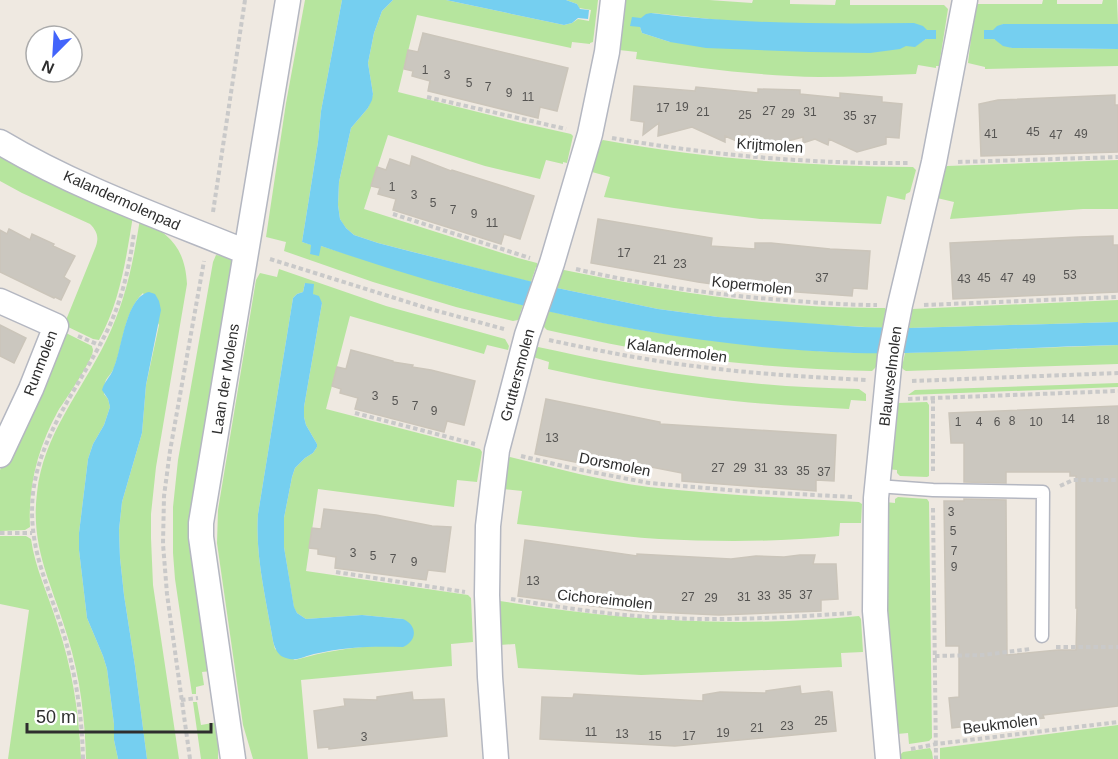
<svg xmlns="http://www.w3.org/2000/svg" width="1118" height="759" font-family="Arial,sans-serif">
<rect width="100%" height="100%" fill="#efe9e1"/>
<path fill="#b6e59e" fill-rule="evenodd" d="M305 0H342L321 111 318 142 302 242 312 245 310 254 321 246 459 289 523 305 520 314 522 315 518 320 513 321 456 307 373 282 284 251 286 242 266 237 286 103Z
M393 0H446L564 25 572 23 578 19 589 21 591 10 579 8 577 4 566 0H598L593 42 590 43V44L572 42 571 48 417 15 398 92 522 123 571 134 573 136 567 163 563 162V164L546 160 540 179 485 166 388 135 364 209 518 258 537 263 538 267H536L531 282 378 243 354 235 346 228 343 224 340 219 338 205 339 182 351 128 368 108 373 94 368 63 374 33 382 11Z
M625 0H709L752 3 753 0H790V4L835 5 836 0H850V5H944L948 9 939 66H936V68L918 65 916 74C884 75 851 77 819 77 758 76 697 68 636 59L637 52 619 50ZM652 13 729 21 926 30 936 39H926L915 46 670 42 642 33 640 27Z
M1043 0H1057V4H1102L1103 0H1117L1118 24H1003L994 30H984V39H994L1012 48 1118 49V66L985 69V67L968 63 975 7 977 4H1042Z
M603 140C705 159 809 166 913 167L916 170 910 192 906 194 905 200 887 196 881 224 760 219 674 208 604 197 610 177 592 172 600 142Z
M0 153 133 216C126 259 120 302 99 340L93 339 64 325 96 246C99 237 97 231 90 224L22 193 0 181Z
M1118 160V209H1083L950 219 954 202 937 198 944 168 947 166Z
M140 219C171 234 185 249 187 284L156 467 151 514V538L153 585 179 759H147L135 666 124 595 120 558 119 530 122 502 142 433 146 385 159 325 143 293C124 311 123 345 114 368 112 373 108 376 106 380 104 384 104 390 104 394L108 399 110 407 104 425 93 444 88 459 79 533V550L87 618 103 656 107 669 114 724V740L118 759H86C85 718 80 677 68 638 53 586 30 549 37 493 43 435 81 392 106 341 126 300 133 263 140 219Z
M216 255 231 257V267L221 339 193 501 211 671 202 672 204 685 196 687V694H192L175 579 173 553V507L178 460 213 262Z
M279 269 386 306 505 339 509 346 508 350 487 345 484 354 350 316 326 409 480 449 482 452 477 482 457 480 454 507 318 489 306 571 468 595 471 598 473 642 451 644 452 666 301 680 308 759H253L243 725 217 543 218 510 256 280 260 273 277 277ZM305 283 313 294 322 303 304 407V417L306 425 317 444V447L313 453 305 458 295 468 292 477 284 518V547L294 608 297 613 306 619 362 615 403 619 379 646C350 647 323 652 295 660L275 649 273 641C266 599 255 556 258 514L293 298 297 294 303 292Z
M564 270C670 292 776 309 885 308L887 312H885L883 328 776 322 718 317 658 309 557 288 561 274 559 272Z
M1118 300V322L909 328 912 313 909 312 912 309Z
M549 311C610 326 672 336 735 343 783 349 830 353 878 353L877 361 879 362 877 366 872 371C806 369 740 365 674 355 631 349 589 339 547 330L544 327 543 319 546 320Z
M62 331 92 346C92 347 93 349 93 350 93 360 65 400 58 411 38 447 28 486 30 527L25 530 0 531V470L23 424Z
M1118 345V364L906 371C902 369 900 366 901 362H903L905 353Z
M538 347C589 358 641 369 693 376 748 384 803 388 859 389L866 394V401L851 400 849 409C811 407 773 405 734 401 672 394 609 383 548 369L549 362 530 356Z
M1118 383V387L908 395 915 390Z
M927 402 929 405V476L927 477 900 476 897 473V470L887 469 897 403Z
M510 457C556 468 602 481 649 487 718 495 789 498 859 502L862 504 861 523H840L839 536C779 542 720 542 659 539 612 536 564 529 517 524L522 491 503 489 508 458Z
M898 497 927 499 929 502 932 738 929 741 909 744 908 733 897 734 888 633 885 502 895 503V499Z
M0 536H26L31 539C35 568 48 594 57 623 72 667 79 712 81 759H8L29 610 0 604Z
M500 601C622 621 736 628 859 616L861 619 863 652 841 653 842 667 641 675 518 668 515 644 499 645V602Z
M193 702H197L201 725 218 722V759H201Z
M1118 725V759H940V748Z
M930 748 932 752 933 759H901V754L903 752Z"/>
<path fill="#75cff0" d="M342 0H393L382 11 374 33 368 63 373 94 372 100 368 108 351 128 339 182 338 205 340 219 346 228 354 235 378 243 409 251 557 288 658 309 718 317 862 327 909 328 1118 322V345C1074 346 1030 348 986 350 942 352 898 354 854 353 673 347 493 305 321 246L319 256 310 254 311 245 302 242 318 142 321 111Z
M446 0H566L577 4 580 9 589 10 588 19 578 18 572 23 564 25Z
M651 13C739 24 826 24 914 23L923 26 927 30H936V39H926L915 47 906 46 900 49 870 53 810 52 706 48 670 42 642 33 640 27 630 26 632 17 641 18 646 14Z
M1003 24H1118V49L1012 48 1003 46 994 39H984V30H993L997 26Z
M305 283 314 284 313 294 319 296 322 303 304 407V417L306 425 317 444V447L313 453 305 458 295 468 292 477 284 518V547L294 607 297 613 306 619 362 615 403 619C417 625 418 640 403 647 373 646 344 647 314 654 305 656 296 662 286 658 278 656 275 649 273 641 266 599 255 556 258 514L293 298 297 294 303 292Z
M149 292 155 294 159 301 161 310 146 385 142 433 122 502 119 530 120 558 124 595 135 666 147 759H118L114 740V724L107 669 103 656 87 618 79 550V533L88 459 93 444 104 425 110 407 108 399 102 390C104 382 110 377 113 370 122 351 125 297 149 292Z"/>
<path fill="#cbc7bf" stroke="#cbc5ba" stroke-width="1.5" d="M423 33 568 68 557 111 540 107 538 118 428 91 430 81 412 76 413 71 404 69 408 50 418 52Z
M634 86 695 91 696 87 758 93V89L800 90V94L840 98V93L882 97V102L902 104 899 138 886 137V144L857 152 829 139 828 145 815 139 803 143V137L769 146 742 134 741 143 725 136V142L692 127 658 136 659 123 643 135 644 122 631 120Z
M1115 95V105H1118V152L981 156 979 104 998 100Z
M412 156 451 171 452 170 534 196 520 239 504 234 501 244 393 210 396 199 378 194 380 188 371 186 377 167 386 170 390 159 410 166Z
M598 219 712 238 711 246 755 249V243H771L830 249 870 251 867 289 853 288 852 296 741 288 698 282 591 263Z
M9 229 30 240 32 234 54 244 53 246 75 256 64 277 70 281 61 300 55 297 54 298 0 272V230L7 234Z
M1113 236V245H1118V292L953 299 950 243 1078 237Z
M0 325 26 338 14 363 0 356Z
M351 350 393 361V362L413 365 412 367 431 370 475 381 464 425 447 421 444 432 355 409 358 398 340 393 341 389 332 386 337 367 346 369Z
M546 399 660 422V424L836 435 834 481 816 480V491L694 482 682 481V473L646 466 644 476 535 454Z
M1118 406V706L1043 715 1044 718 952 728 949 698 959 697V646H946L944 501H964V499L1006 500 1007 655 1058 650H1076L1077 608H1076V476H1070V472H1006V483L964 482V443H951L949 413Z
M324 509 376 515 432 526 451 527 445 572 428 570 426 580 335 568 336 557 318 554V549L309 548 312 528 321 529Z
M525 540 637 556V554L731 559 756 556 784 557 800 555H815L813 564H836L838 599 821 600V611L719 615 632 611 518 596Z
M800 686 801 694 829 691V692H832L836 731 675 746 540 739 542 697 573 698 574 694 703 701V695L720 692 766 693V691Z
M412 692 413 700 444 699 447 736 329 749V747L318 748 314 711 345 706 344 699 377 700V697Z"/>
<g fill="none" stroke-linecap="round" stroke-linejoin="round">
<defs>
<path id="lane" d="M877 486 933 490 1043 492 1042 636"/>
<path id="street" d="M0 142C77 188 163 218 246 252
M0 301 56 326 31 389 0 455
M233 759 201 537V523L288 0
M496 759 490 677 487 595 488 526 497 450 527 335 552 263 590 134 607 52 613 0
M888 759 875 611 876 498 886 397 890 356 900 305 934 162 965 0"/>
</defs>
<use href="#lane" stroke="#b4b7c1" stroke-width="15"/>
<use href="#street" stroke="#b4b7c1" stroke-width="27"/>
<path stroke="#c9c9c9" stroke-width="4" stroke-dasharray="4.5 3" stroke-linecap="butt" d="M427 97 566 129
M612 138C710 155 809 164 909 163
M958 162 1118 157
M213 212 245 0
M393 214 530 258
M270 259 430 309 504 329
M576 269C635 283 697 292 758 298 797 301 838 305 877 305
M924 305 1118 297
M78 336 99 345
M549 340C600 351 650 361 702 367 756 374 811 377 866 380
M912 381 1118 373
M908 399 1118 391
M933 399V473
M355 413 475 444
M521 456 571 468 649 483 740 491 852 497
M1060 486 1073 480H1118
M933 508 936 759
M0 533H32
M336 572 465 592
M511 599C564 608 617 616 670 618 731 621 792 617 853 613
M1056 647H1118
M935 656 983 655 1030 649
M181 700 198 698
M911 749 936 744 1118 722
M83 759C82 719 77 681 66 642 51 589 27 552 33 493 40 435 78 388 104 337 121 305 129 269 134 233
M190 759 167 594 163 544 164 496 170 451 204 261"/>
<use href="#lane" stroke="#fff" stroke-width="12"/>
<use href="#street" stroke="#fff" stroke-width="24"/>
</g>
<g text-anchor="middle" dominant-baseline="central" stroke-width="6" stroke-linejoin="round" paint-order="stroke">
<g font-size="12" fill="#555452">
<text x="425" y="70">1</text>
<text x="447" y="75">3</text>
<text x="469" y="83">5</text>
<text x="488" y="87">7</text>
<text x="509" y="93">9</text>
<text x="528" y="97">11</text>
<text x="682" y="107">19</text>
<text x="663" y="108">17</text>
<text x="769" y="111">27</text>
<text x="703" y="112">21</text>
<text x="810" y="112">31</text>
<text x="788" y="114">29</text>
<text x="745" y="115">25</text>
<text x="850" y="116">35</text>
<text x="870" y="120">37</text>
<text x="1033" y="132">45</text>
<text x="991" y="134">41</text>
<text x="1081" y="134">49</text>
<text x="1056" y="135">47</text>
<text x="392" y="187">1</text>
<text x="414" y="195">3</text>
<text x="433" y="203">5</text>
<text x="453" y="210">7</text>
<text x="474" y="214">9</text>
<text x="492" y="223">11</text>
<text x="624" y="253">17</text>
<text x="660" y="260">21</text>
<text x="680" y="264">23</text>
<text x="1070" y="275">53</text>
<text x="822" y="278">37</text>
<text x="984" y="278">45</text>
<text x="1007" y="278">47</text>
<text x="964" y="279">43</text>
<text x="1029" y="279">49</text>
<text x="375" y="396">3</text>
<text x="395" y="401">5</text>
<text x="415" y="406">7</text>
<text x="434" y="411">9</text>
<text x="1068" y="419">14</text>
<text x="1103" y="420">18</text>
<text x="1012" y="421">8</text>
<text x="958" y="422">1</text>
<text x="979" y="422">4</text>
<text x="997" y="422">6</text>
<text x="1036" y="422">10</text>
<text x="552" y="438">13</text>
<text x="718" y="468">27</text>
<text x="740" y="468">29</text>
<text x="761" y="468">31</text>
<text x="781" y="471">33</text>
<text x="803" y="471">35</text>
<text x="824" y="472">37</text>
<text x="951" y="512">3</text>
<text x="953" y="531">5</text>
<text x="954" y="551">7</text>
<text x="353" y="553">3</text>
<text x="373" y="556">5</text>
<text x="393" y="559">7</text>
<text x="414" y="562">9</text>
<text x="954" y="567">9</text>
<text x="533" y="581">13</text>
<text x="785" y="595">35</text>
<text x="806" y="595">37</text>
<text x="764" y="596">33</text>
<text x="688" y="597">27</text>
<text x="744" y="597">31</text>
<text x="711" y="598">29</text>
<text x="821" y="721">25</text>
<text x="787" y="726">23</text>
<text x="757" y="728">21</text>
<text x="591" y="732">11</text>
<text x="723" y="733">19</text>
<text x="622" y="734">13</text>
<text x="655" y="736">15</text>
<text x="689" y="736">17</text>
<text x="364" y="737">3</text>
</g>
<g font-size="15" fill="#2e2e2e" stroke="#fff">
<text transform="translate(770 145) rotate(4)">Krijtmolen</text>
<text transform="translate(122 200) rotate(24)">Kalandermolenpad</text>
<text transform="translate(752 285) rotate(6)">Kopermolen</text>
<text transform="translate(677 350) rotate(8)">Kalandermolen</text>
<text transform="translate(40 363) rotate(-69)">Runmolen</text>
<text transform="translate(517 375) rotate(-75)">Gruttersmolen</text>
<text transform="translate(890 376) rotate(-83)">Blauwselmolen</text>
<text transform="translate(225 379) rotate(-81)">Laan der Molens</text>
<text transform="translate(615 464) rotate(11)">Dorsmolen</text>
<text transform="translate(605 599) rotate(6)">Cichoreimolen</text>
<text transform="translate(1000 724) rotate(-7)">Beukmolen</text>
</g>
</g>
<g transform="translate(54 54) rotate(204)"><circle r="28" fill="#ffffff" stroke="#ababab" stroke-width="1.5"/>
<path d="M0-4.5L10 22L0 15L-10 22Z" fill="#4264fb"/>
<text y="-9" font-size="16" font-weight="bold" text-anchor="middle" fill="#2e2e2e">N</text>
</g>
<path d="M27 723v9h184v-9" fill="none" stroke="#2e2e2e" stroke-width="3"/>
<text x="36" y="723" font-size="18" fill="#2e2e2e" stroke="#ffffff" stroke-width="4.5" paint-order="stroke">50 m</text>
</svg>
